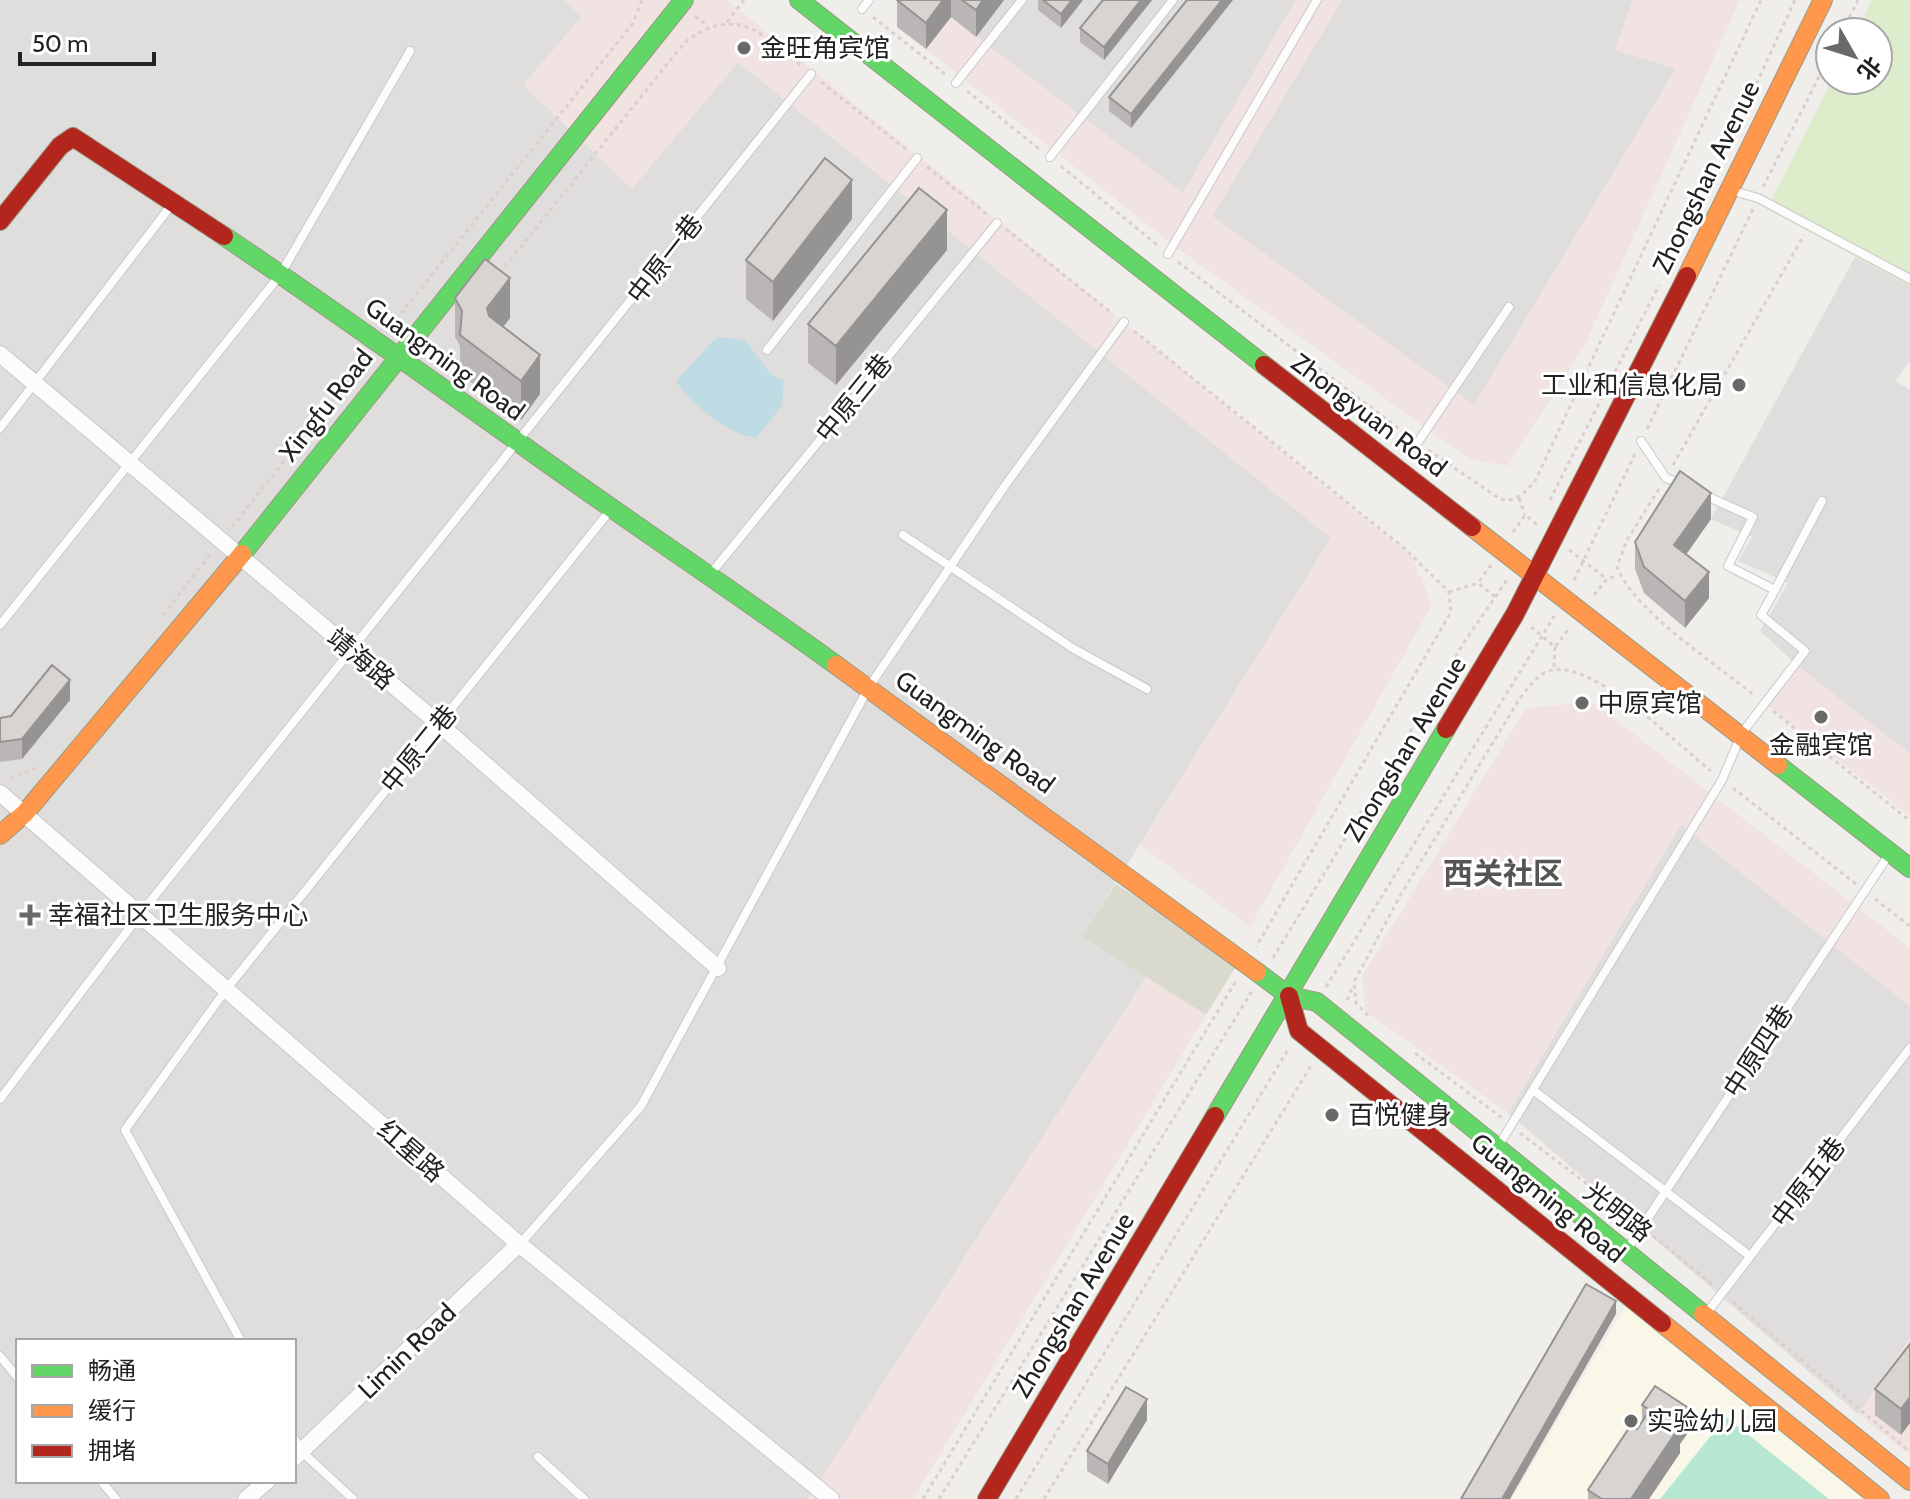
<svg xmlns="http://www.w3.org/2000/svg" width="1910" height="1499" font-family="Cabin,'Noto Sans SC',sans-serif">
<rect width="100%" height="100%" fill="#f0eeeb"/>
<path fill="#dfdedc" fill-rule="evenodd" d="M0 0H564L582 16 738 62 1331 538 1083 935 1147 976 808 1499H0ZM18 1341H294V1481H18Z
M926 0H1296L1183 193Z
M1342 0H1633L1615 50 1676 68 1474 406 1212 216Z
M1855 257 1910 286V361L1895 381 1910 390V754L1799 667 1760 631 1788 583 1738 561 1752 537 1711 519Z
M1681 825 1910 1006V1338L1858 1414 1508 1113Z"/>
<path fill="#f1e3e1" d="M564 0H727L1412 557 1432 605 1250 927 1140 845 1331 538 738 62 632 189 523 85 582 16Z
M1296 0H1342L1212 216 1474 405 1676 69 1615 50 1633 0H1740L1584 347 1508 466 1469 459 1173 245 926 49 951 17 1183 193Z
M1799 667 1910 754V816L1769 706Z
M1593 702 1910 948V1006L1681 825 1508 1113 1365 1011 1362 976 1526 708Z
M1147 976 1206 1015 913 1499H808Z
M1910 1338V1455L1858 1414Z"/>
<path fill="#f8f7e8" d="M1625 1306 1867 1499H1512Z"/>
<path fill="#d9d9cd" d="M1116 884 1238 963 1206 1015 1082 936Z"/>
<path fill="#ddeccb" d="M1872 0H1910V286L1767 209 1832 80H1878V32H1856Z"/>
<path fill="#b7e6d2" d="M1726 1417 1829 1499H1660Z"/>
<path fill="#bfdbe3" d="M717 337 745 340 771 374 784 381 782 406 757 437C734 440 687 400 676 381Z"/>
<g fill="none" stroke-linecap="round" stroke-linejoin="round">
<defs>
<path id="lane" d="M862 9 869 0
M956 83 1022 0
M1050 157 1173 0
M1733 191 1758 198 1910 279
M1168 254 1317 0
M767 350 917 158
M0 428 173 203
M1641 441 1666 478 1681 484
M1418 442 1509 307
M903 535 1074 649 1147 689
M712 572 997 223
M1775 590 1822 501
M0 625 280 275 410 51
M1533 1090 1750 1256
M0 1099 141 913 811 74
M1499 1145 1722 780 1742 733 1805 651 1761 615 1775 590 1728 566 1753 517 1704 495
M520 1244 641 1106 869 687 1004 487 1124 322
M1628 1248 1890 853
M1706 1314 1910 1048
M241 1341 125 1130 225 991 612 508
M0 1356 18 1378
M294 1438 301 1451 353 1499
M538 1457 584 1499
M101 1481 116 1499"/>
<path id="street" d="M0 354 439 724 718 968
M0 793 519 1244 831 1499
M294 1458 519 1244
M246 1499 267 1481"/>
<path id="fast" d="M799 0 1264 365
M224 236C323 303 420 372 518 442 623 518 731 589 836 665
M242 554 684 0
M1778 765 1910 868
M1257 972 1289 996 1317 1002 1703 1314
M1215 1116 1446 729"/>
<path id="slow" d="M1687 276 1823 0
M1472 527 1778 765
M836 665 1257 972
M0 835 25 813 242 554
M1703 1314 1910 1481
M1662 1323 1880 1499"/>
<path id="jam" d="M0 221 60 146 73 137 224 236
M1264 365 1472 527
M1446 729 1515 614 1687 276
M1289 996 1299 1031 1662 1323
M987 1499 1215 1116"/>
</defs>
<use href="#lane" stroke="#c9c8c7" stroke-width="10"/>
<use href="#street" stroke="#c9c8c7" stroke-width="18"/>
<use href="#fast" stroke="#999a82" stroke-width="20"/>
<use href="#slow" stroke="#999a82" stroke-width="20"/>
<use href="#jam" stroke="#999a82" stroke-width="20"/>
<path stroke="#dccecd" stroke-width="3" stroke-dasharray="4 4" stroke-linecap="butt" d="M695 16 708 26
M873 17 945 74
M727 22 744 0
M1842 32 1858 0
M821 82 906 149
M967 91 1039 149
M1726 149 1795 0
M1061 166 1157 245
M927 167 987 214
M1763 187 1830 55
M1006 229 1113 314
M1178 262 1409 436
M500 273 685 42C738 4 760 33 803 67
M391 326 633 23 642 0
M1134 331 1404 548 1449 592 1451 612 1256 947
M1647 429 1753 209
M1428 450 1500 499C1516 503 1525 493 1535 481L1761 0
M1673 465 1804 235
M1659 489 1627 540 1617 567C1635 612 1716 664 1755 696
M1519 498 1525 515
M1550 500 1659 285
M232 527 367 357
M1513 532 1525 515 1538 525
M1569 550 1607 579
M1491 565 1478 583 1498 599
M1574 580 1635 454
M1449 592 1478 583
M1594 595 1607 579 1618 575
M163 615 210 555
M1531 627 1555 647 1570 627
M1554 667 1555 647
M1773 711 1910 821
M10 778 36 768
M1733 788 1856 884
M1875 899 1910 926
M1273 958 1465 641 1507 580
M1326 987 1555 615
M1347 1000 1353 985
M1368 1016 1356 1003 1354 982 1400 896 1520 698C1529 688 1537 673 1552 670 1594 661 1678 745 1711 771
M1415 1053 1502 1118
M1520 1133 1632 1218
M1653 1236 1712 1284
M1733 1302 1910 1452
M923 1499 1236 981
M939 1499 1252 991
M1016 1499 1289 1048
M1044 1499 1311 1066"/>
<use href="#lane" stroke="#fdfcfc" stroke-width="8"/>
<use href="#street" stroke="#fdfcfc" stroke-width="16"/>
<use href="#fast" stroke="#63d668" stroke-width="18"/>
<use href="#slow" stroke="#ff974d" stroke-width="18"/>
<use href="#jam" stroke="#b3261e" stroke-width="18"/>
</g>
<path fill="#b9b6b5" d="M897 0H1004L976 37 951 17 926 49 897 27Z
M1038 0H1083L1061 28 1038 10Z
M1103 0H1152L1104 60 1080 42V28Z
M1187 0 1131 128 1109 111V97Z
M852 219 773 321 746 299V260Z
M947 250 836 385 808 363V324Z
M455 298 510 318 503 327 540 394 521 420 460 374V346L455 337Z
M1711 519 1686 554 1709 598 1685 628 1644 593 1635 569V542Z
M70 700 22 759 0 762V718L11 716Z
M1910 1344 1901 1435 1875 1415V1389Z
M1642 1405 1687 1434 1680 1444V1453L1649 1499H1588V1490L1642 1422Z
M1147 1420 1108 1484 1087 1471V1451Z"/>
<path fill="#969493" d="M943 0H951V17L926 49V23Z
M983 0H1004L976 37V10Z
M1072 0H1083L1061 28V14Z
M1141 0H1152L1104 60V47Z
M1222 0H1233L1131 128V114Z
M852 180V219L773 321V282Z
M947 210V250L836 385V346Z
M510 278V318L487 347V308Z
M540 355V394L521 420V381Z
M1711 493V519L1674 572V545Z
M1709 572V598L1685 628V601Z
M70 680V700L22 759V739Z
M1616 1301V1314L1510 1499H1502Z
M1910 1397V1423L1901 1435V1409Z
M1147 1399V1420L1108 1484V1464Z
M1687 1407V1434L1680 1444V1453L1649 1499H1631Z"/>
<path fill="#d7d4d2" stroke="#969493" stroke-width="2" d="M897 0H943L926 23Z
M962 0H983L976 10Z
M1043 0H1072L1061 14Z
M1103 0H1141L1104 47 1080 28Z
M1187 0H1222L1131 114 1109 97Z
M825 158 852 180 773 282 746 260Z
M919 188 947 210 836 346 808 324Z
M485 259 510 278 487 308 489 316 540 355 521 381 460 335 462 311 455 298Z
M1680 471 1711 493 1674 545 1709 572 1685 601 1644 567 1635 542Z
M52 665 70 680 22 739 0 742V718L11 716Z
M1586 1284 1616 1301 1502 1499H1461Z
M1910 1344V1397L1901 1409 1875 1389Z
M1655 1386 1687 1407 1676 1423 1680 1426 1631 1499H1602L1588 1490 1631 1425 1637 1429 1650 1410 1642 1405Z
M1126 1387 1147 1399 1108 1464 1087 1451Z"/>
<g fill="#6a6968" stroke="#fff" stroke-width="3">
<circle cx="744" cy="48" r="8"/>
<circle cx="1739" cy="385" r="8"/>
<circle cx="1582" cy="703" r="8"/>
<circle cx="1821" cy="717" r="8"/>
<path d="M26 903h8v8h8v8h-8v8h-8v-8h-8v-8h8z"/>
<circle cx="1332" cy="1115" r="8"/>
<circle cx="1631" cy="1421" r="8"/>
</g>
<g text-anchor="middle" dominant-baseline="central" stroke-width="6" stroke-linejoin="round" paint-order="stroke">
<g font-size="26" fill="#222" stroke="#fff" text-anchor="start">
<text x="760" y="48">金旺角宾馆</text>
<text x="1723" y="385" text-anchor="end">工业和信息化局</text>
<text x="1598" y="703">中原宾馆</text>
<text x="1821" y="745" text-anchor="middle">金融宾馆</text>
<text x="48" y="915">幸福社区卫生服务中心</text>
<text x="1348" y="1115">百悦健身</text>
<text x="1647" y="1421">实验幼儿园</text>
</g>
<g font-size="26" fill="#222" stroke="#fff">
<text transform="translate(1706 177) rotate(-64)">Zhongshan Avenue</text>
<text transform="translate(665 259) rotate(-52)">中原一巷</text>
<text transform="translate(445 359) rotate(36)">Guangming Road</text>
<text transform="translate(854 398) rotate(-51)">中原三巷</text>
<text transform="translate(326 405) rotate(-52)">Xingfu Road</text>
<text transform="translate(1369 415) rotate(37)">Zhongyuan Road</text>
<text transform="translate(361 659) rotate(40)">靖海路</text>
<text transform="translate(975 732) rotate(36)">Guangming Road</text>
<text transform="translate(419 749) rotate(-51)">中原二巷</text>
<text transform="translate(1405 749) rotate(-59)">Zhongshan Avenue</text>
<text transform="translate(1758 1051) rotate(-57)">中原四巷</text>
<text transform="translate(411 1151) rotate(41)">红星路</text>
<text transform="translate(1808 1182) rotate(-53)">中原五巷</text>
<text transform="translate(1548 1198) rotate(39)">Guangming Road</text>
<text transform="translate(1618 1212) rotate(38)">光明路</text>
<text transform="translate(1073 1305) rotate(-59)">Zhongshan Avenue</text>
<text transform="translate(407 1351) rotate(-44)">Limin Road</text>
</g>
<g font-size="30" font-weight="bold" fill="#555" stroke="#fff">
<text x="1503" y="873">西关社区</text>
</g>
</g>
<rect x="16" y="1339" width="280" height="144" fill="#ffffff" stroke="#a7a7a7" stroke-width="2"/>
<rect x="32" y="1365" width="40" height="12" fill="#63d668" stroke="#a7a7a7" stroke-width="2"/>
<text x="88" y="1379" font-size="24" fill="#222222">畅通</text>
<rect x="32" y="1405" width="40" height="12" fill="#ff974d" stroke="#a7a7a7" stroke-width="2"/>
<text x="88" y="1419" font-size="24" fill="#222222">缓行</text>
<rect x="32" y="1445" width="40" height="12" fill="#b3261e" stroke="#a7a7a7" stroke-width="2"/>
<text x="88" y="1459" font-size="24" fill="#222222">拥堵</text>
<g transform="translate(1854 56) rotate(129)"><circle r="38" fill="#ffffff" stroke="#a7a7a7" stroke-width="2"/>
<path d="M0-6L14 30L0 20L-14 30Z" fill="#6a6968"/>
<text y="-12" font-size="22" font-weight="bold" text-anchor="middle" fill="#222222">北</text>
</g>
<path d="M20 52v12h134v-12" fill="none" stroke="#222222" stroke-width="4"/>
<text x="32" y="52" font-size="24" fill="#222222" stroke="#ffffff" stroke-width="6" paint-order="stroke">50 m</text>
</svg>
